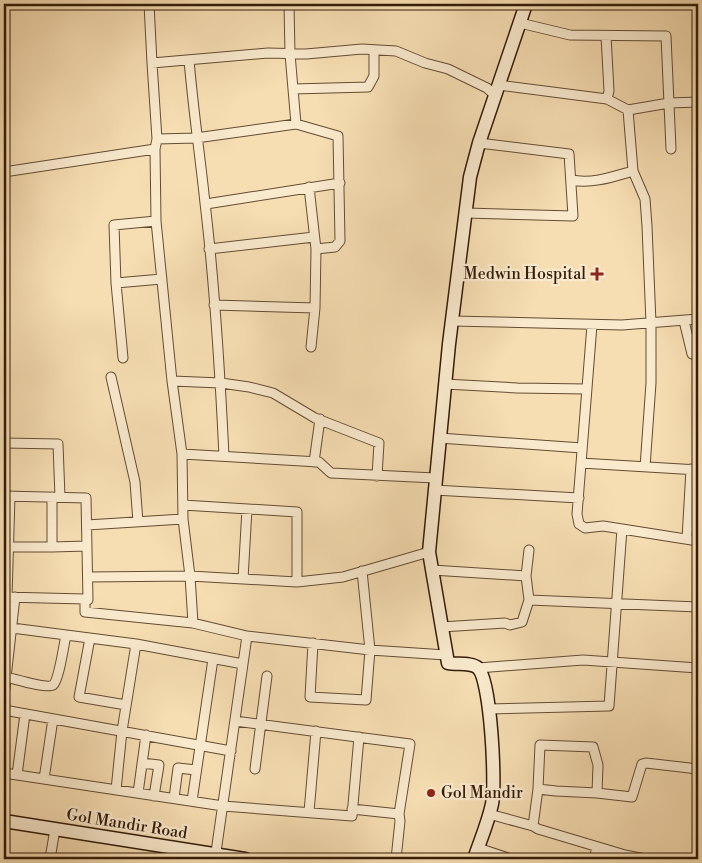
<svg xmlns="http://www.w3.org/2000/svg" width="702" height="863" font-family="'Libre Bodoni',serif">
<rect width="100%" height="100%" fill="#f6ddb2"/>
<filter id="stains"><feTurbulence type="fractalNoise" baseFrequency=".004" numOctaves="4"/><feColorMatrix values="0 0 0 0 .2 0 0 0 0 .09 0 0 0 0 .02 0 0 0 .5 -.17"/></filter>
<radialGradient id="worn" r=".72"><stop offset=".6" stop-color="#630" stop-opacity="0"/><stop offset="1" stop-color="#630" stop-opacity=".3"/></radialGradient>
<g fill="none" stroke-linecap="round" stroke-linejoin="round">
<defs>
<path id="street" d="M149 4 152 63
M520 23 570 35 666 36 671 149
M606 36 609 91 607 99
M189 60C193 108 200 155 205 203 215 287 220 372 224 456
M498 85 607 99 628 110 669 103 698 102
M293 89 368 87 374 76V50
M628 110 633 171 645 199 647 226 651 323V383L645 467
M296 124 338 136 340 241 335 247 316 249
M157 139 196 138 296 124 290 54 289 4
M155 149 156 221 172 381 182 454 183 519 190 576 193 623
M4 172 155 149 157 139 152 63 268 53 306 54 362 49 396 51 425 63 448 69 487 88 495 95
M571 180C593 184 612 177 633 171
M309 187 316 249 315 308 311 347
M206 204 340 183
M466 213 573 216 569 154 479 143
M156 221 114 225 116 283 162 279
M209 249 314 237
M116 283 123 358
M214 305 315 308
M452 321 622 325 698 319
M684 321 692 354
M592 325 577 514 579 524 585 528 603 526 698 541
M111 377 135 482 138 522
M172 381 221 383 249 387 273 393 315 418 379 443 377 476
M445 384 517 388 587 389
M439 438 582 448
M4 443 58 444 60 497
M182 454 319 462 331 473 435 478
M314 462 320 419
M581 463 698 470
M434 490 579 498
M4 496 86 498 88 600 85 599
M87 525 183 519
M687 539 691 469
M4 547H52V497
M52 547 87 546
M432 570 526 576
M88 577 190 576 297 582V512L183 505
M243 579 247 509
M297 582 343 577 429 552
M4 597 85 599V612L193 623 247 636 370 650 446 655
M7 597 10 496
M529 600 698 607
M441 627 505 623 510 625 522 622 529 600 526 576 529 550
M12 628 136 644 243 664
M90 638 79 697 126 705
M313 643 310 697 366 700 370 650 362 571
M478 668 583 660 698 668
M6 677C15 679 47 689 53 685 59 680 64 644 66 635
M4 696 15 597
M488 709 609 706 622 529
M4 710 231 751
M235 721 410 744 399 814 400 821 396 859
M142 763 159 765 154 796
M255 769 267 676
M4 773 223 806 352 816 359 737
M17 775 25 714
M44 779 53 719
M538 789 556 791 597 793 632 797 642 764 646 763 698 769
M116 790 122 731 136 644
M138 793 146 735
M174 798 178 768 196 770
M192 801 213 659
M352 809 399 814
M309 812 316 731
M489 814 533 826 538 829 625 855 645 859
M533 826 538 789 540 745 593 747 598 765 597 793
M478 848 511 859
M50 859 55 829
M215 859 247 636
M594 859 597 847"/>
<path id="secondary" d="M4 821 245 859
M474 859C480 841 488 823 492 804 496 785 491 680 478 668 471 662 456 665 448 663L429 552 449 344 470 177 479 143 526 4"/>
</defs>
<use href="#street" stroke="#644c33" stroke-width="11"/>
<use href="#secondary" stroke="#331c09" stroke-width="15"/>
<use href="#street" stroke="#f9e9cd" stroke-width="9"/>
<use href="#secondary" stroke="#f9e9cd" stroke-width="12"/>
</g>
<g fill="#8f2418" stroke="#f9e9cd" stroke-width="2">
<path d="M594.5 266.5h5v5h5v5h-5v5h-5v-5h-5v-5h5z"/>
<circle cx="431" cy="793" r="5"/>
</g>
<g text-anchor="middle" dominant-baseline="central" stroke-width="4.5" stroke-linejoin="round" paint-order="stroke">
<g font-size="16" fill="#331c09" stroke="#f9e9cd" text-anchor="end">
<text x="586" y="274">Medwin Hospital</text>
<text x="441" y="793" text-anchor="start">Gol Mandir</text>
</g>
<g font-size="16" fill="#331c09" stroke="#f9e9cd">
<text transform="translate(127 824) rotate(9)">Gol Mandir Road</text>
</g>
</g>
<rect width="702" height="863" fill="none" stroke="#f6ddb2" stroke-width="20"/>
<rect x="5" y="5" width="692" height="853" fill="none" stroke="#331c09" stroke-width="2.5"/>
<rect x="10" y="10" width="682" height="843" fill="none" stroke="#331c09"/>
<rect width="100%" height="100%" filter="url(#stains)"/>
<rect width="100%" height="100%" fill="url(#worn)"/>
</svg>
